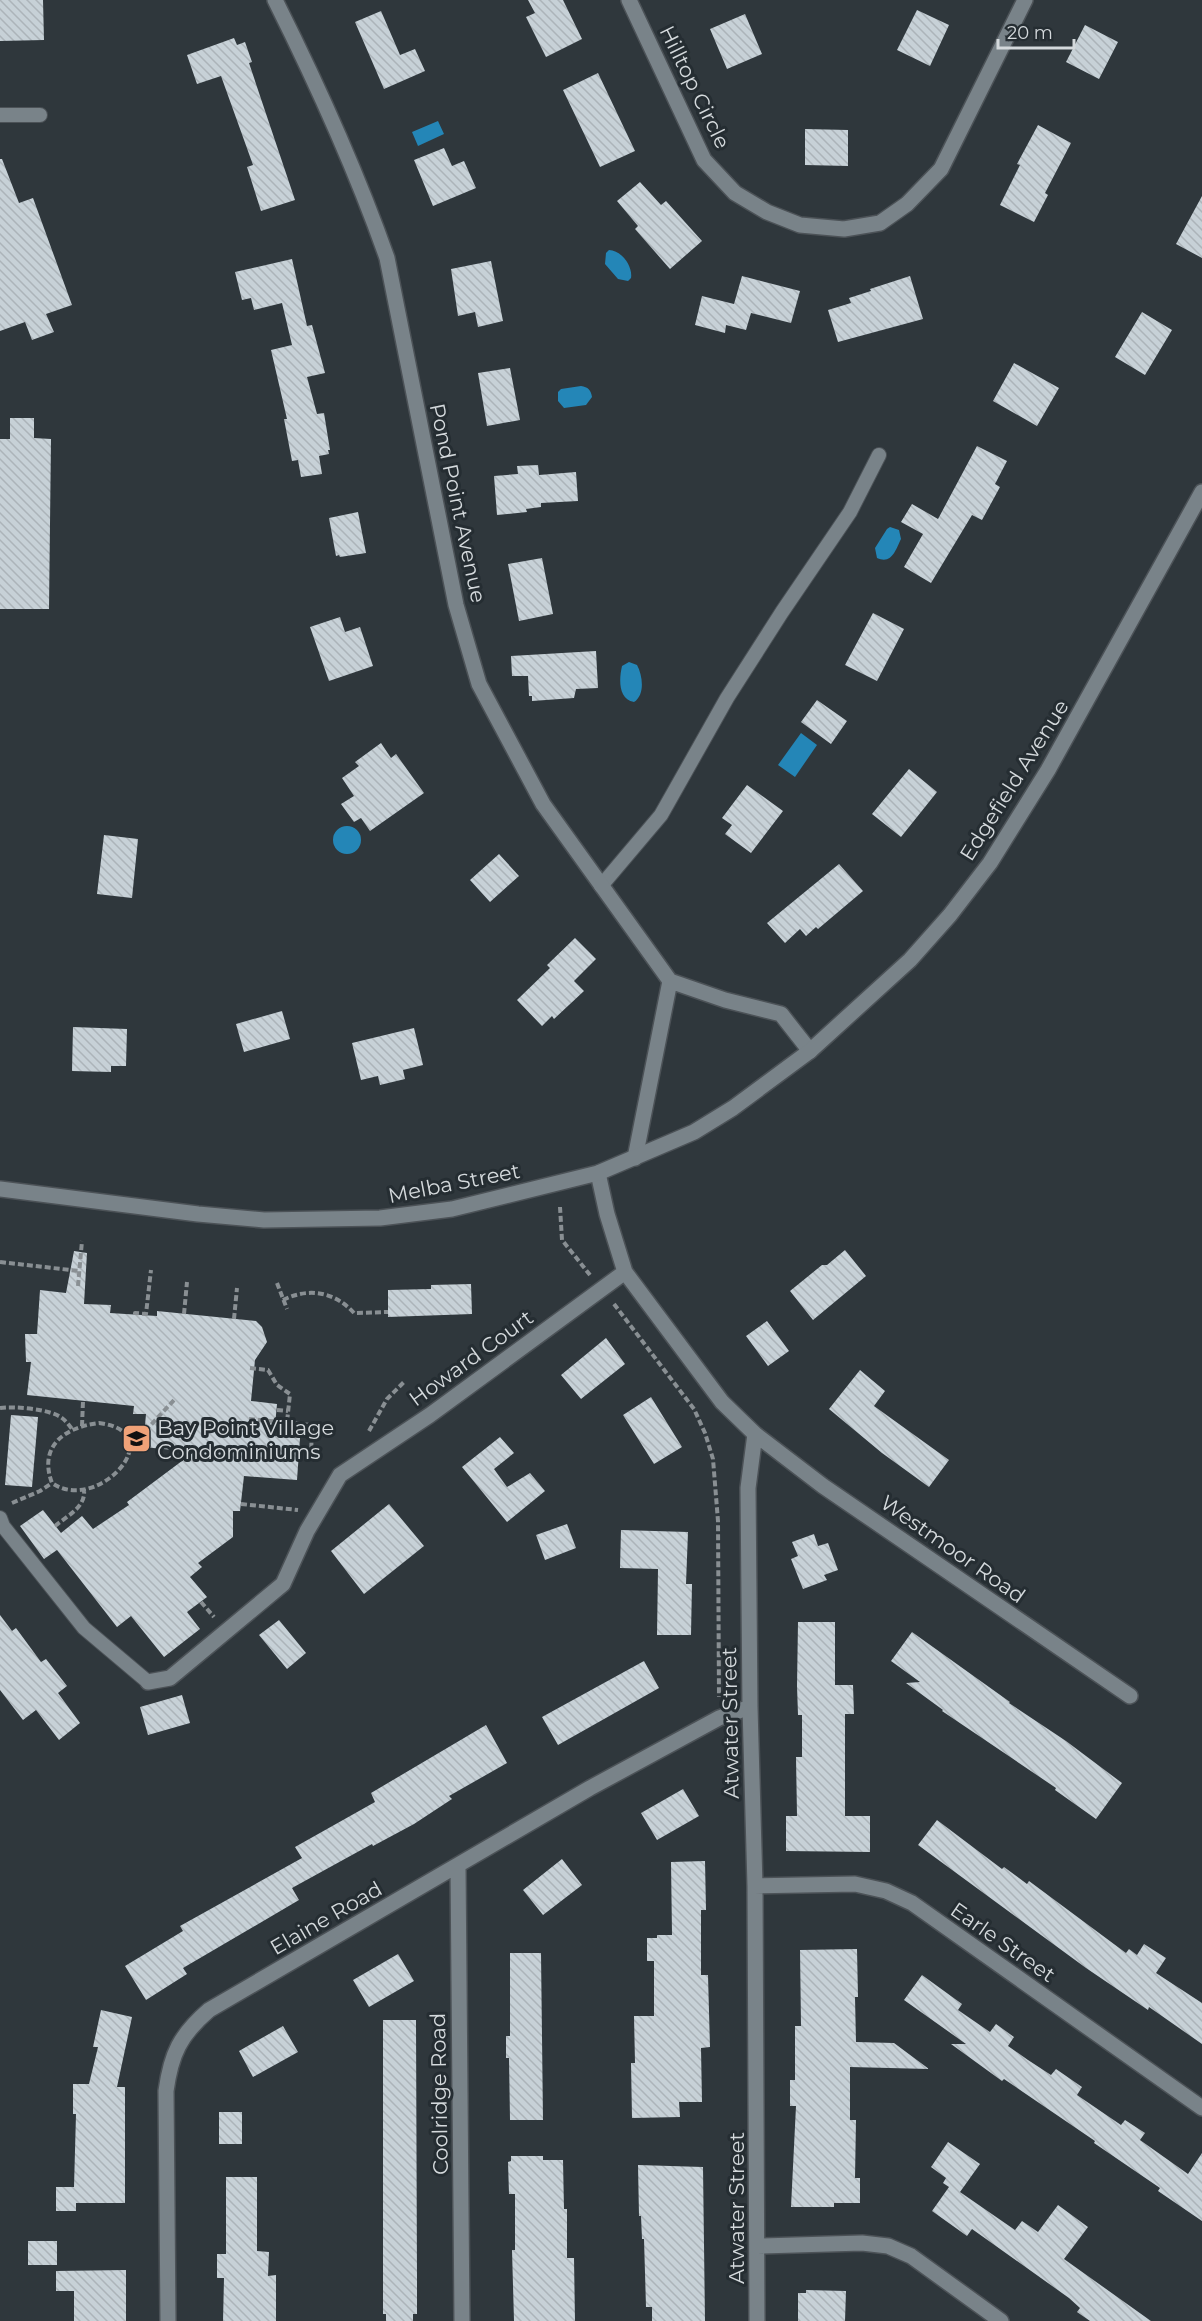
<svg xmlns="http://www.w3.org/2000/svg" width="1202" height="2321" font-family="Montserrat,sans-serif">
<defs>
<pattern id="building-back-hatch" width="6" height="6" patternUnits="userSpaceOnUse" patternTransform="scale(1.5)"><rect width="6" height="6" fill="#c7d1d7"/><path d="M-1 5l2 2M0 0l6 6M5-1l2 2" fill="none" stroke="#acb4b9"/></pattern>
</defs>
<rect width="100%" height="100%" fill="#2f373c"/>
<path fill="#2486b7" d="M438 121 444 134 418 146 412 132Z
M609 250C621 250 633 266 631 278L628 281 618 279 605 264 606 253Z
M581 386C588 387 591 390 592 397L586 405 564 408 558 401V392L561 389Z
M890 527 899 530 901 539C896 549 892 565 877 558L875 548 887 529Z
M629 662 637 665C643 676 645 695 634 702 618 699 619 679 622 666Z
M801 733 817 745 795 777 778 765Z
M333 840a14 14 0 1 1 28 0a14 14 0 1 1-28 0Z"/>
<path fill="url(#building-back-hatch)" d="M0 0H43L44 40 0 41Z
M528 0H563L582 39 546 57 526 17 535 13Z
M917 10 949 25 930 66 897 50Z
M381 11 400 55 415 49 425 71 384 89 355 22Z
M745 14 762 54 727 69 710 29Z
M1085 25 1118 42 1099 79 1066 62Z
M234 38 237 45 245 42 252 62 249 63 295 200 261 211 247 167 253 165 221 76 197 84 187 55Z
M598 73 635 151 600 167 563 90Z
M1038 125 1071 143 1045 193 1048 195 1034 222 1000 205 1020 165 1017 164Z
M805 129 848 130V166L805 165Z
M444 148 452 166 464 161 476 188 433 206 414 160Z
M0 159H2L19 203 33 198 72 305 46 314 54 332 32 340 25 322 0 331Z
M640 182 661 205 666 201 702 241 670 269 635 229 638 226 617 201Z
M1202 196V258L1176 244Z
M292 259 307 326 312 325 325 373 307 377 317 414 324 413 330 450H328L329 454 319 456 322 474 301 477 298 460 292 461 284 419H287L271 350 292 345 282 303 254 310 251 298 242 300 235 272Z
M491 261 503 321 478 327 475 312 458 316 451 269Z
M742 276 800 291 791 323 751 313 746 330 726 325 725 333 695 325 702 296 734 304Z
M910 276 923 319 838 342 828 310 851 303 849 298 871 291 870 289Z
M1142 312 1172 330 1145 375 1115 357Z
M1014 363 1059 388 1037 426 993 401Z
M510 368 520 420 487 426 478 373Z
M10 418H34V438L51 439 49 609H0V439H10Z
M977 446 1007 461 995 484 1000 487 982 520 972 515 931 583 904 567 923 534 901 522 912 504 938 519Z
M538 465 539 475 576 472 578 501 541 503V507L526 509 527 512 497 515 494 476 518 474 517 466Z
M358 512 366 553 340 557 339 555 336 556 329 518Z
M542 558 553 614 519 621 508 564Z
M873 613 904 629 877 681 845 665Z
M340 617 345 632 360 627 373 666 329 681 310 627Z
M596 651 598 688 576 689 574 698 532 701V696H529L528 676H512L511 656Z
M817 700 847 721 831 744 801 722Z
M381 743 391 758 396 754 424 793 370 831 361 818 354 822 341 804 354 796 342 778 359 766 355 762Z
M909 769 937 792 901 837 872 814Z
M747 785 783 811 751 853 725 834 732 825 722 818Z
M104 835 138 839 132 898 97 894Z
M499 854 519 876 490 902 470 880Z
M839 864 863 891 818 929 816 927 806 936 800 929 785 943 767 923Z
M575 938 596 959 574 981 584 991 554 1019 552 1016 542 1026 517 1000 550 968 547 965Z
M282 1011 290 1039 244 1052 236 1024Z
M73 1027 127 1029 126 1066H111V1072L72 1071Z
M414 1028 423 1065 403 1070 405 1079 380 1085 378 1076 361 1080 352 1043Z
M845 1250 866 1276 813 1320 790 1291 822 1265H827Z
M74 1251 87 1253 84 1304 111 1305 110 1313 157 1316V1311L256 1321 262 1327 267 1342 255 1360 251 1401 277 1404 274 1436 300 1438 297 1480 244 1476 240 1511H233V1537L198 1563 202 1567 190 1577 207 1597 187 1612 200 1629 164 1657 131 1616 117 1627 57 1550 44 1559 20 1526 43 1510 61 1533 82 1516 93 1529 129 1505 127 1502 194 1452 143 1447 146 1414H133L134 1406 27 1395 31 1362H26L25 1334H37L40 1290 66 1293Z
M471 1284 472 1314 388 1317V1290L431 1289V1285Z
M767 1321 789 1351 768 1366 746 1336Z
M606 1338 625 1364 581 1399 561 1375Z
M860 1370 885 1391 874 1406 949 1460 929 1487 882 1453 829 1409Z
M651 1397 682 1447 654 1464 623 1415Z
M11 1415 38 1417 32 1487 5 1485Z
M500 1437 514 1453 494 1469 507 1487 530 1473 545 1491 507 1522 462 1467Z
M389 1504 424 1546 364 1594 331 1551Z
M567 1524 576 1548 545 1560 536 1535Z
M621 1530 688 1532 686 1584H692L691 1635H657L658 1569 620 1568Z
M814 1534 818 1546 828 1543 838 1570 824 1575 827 1580 803 1589 791 1559 798 1556 792 1542Z
M0 1615 12 1631 16 1628 41 1662 46 1659 67 1686 58 1693 80 1723 59 1740 36 1710 23 1720 0 1690Z
M279 1620 306 1653 287 1669 259 1635Z
M798 1622H835V1685H853L854 1714H845V1816H870V1852L786 1851V1816H797L796 1757H802V1715H798L797 1686Z
M912 1632 1010 1702 1009 1703 1066 1741 1122 1783 1096 1819 1055 1790 1056 1788 942 1711 943 1710 906 1683 920 1682 891 1661Z
M644 1661 659 1688 558 1745 542 1717Z
M182 1695 190 1723 148 1735 140 1707Z
M486 1725 507 1763 449 1796 452 1799 414 1824 373 1846 372 1844 292 1888 299 1900 183 1968 187 1974 146 2000 125 1966 183 1931 180 1926 302 1858 295 1847 375 1802 371 1793Z
M683 1789 699 1816 657 1840 641 1813Z
M937 1820 1002 1869 1004 1867 1027 1884 1029 1881 1126 1953 1129 1949 1137 1955 1144 1944 1166 1958 1156 1973 1202 2003V2044L1149 2007 1148 2010 1086 1968 918 1845Z
M562 1859 582 1885 543 1915 523 1890Z
M705 1861 706 1910H701V1975H708L710 2047 701 2048 702 2102H679L680 2117 632 2118 631 2063H635L634 2016H654V1961H647V1938H657V1935H672L671 1862Z
M857 1949 858 1997H855L856 2042 894 2043 929 2069 850 2067V2120H856L855 2178H860V2203H834V2207H791L796 2106H790V2080H795V2026H801L800 1950Z
M510 1953H541L543 2120H510L509 2058H506V2036H510Z
M398 1954 414 1981 369 2007 353 1980Z
M922 1975 962 2004 958 2010 990 2032 996 2024 1014 2037 1008 2046 1028 2060 1051 2075 1056 2069 1082 2087 1077 2095 1121 2125 1125 2120 1145 2133 1140 2140 1188 2174 1202 2153V2221L1158 2191 1160 2188 1094 2143 1095 2141 1004 2079 1002 2081 951 2044H966L904 2000Z
M101 2010 132 2017 117 2087H125V2203H76V2211H56V2187H74L76 2114H73V2084H89L98 2047H93Z
M383 2020H416L417 2277V2314H413V2321H386V2314H383Z
M283 2026 298 2052 253 2077 239 2051Z
M219 2112H242V2144H219Z
M948 2142 980 2164 960 2192 1015 2230 1022 2221 1038 2232 1058 2205 1088 2227 1064 2259 1151 2321H1090L1077 2312 1080 2308 1069 2298 972 2229 967 2236 932 2211 949 2187 943 2183 946 2178 931 2167Z
M511 2156H543V2160H563L564 2209H567V2258H574L575 2321H514L512 2250H515V2194H509L508 2162 511 2161Z
M638 2165 703 2167 705 2321H652V2307H646L644 2239H642L641 2216H639Z
M226 2177H257V2251L269 2252 268 2276 276 2275V2321H223L224 2278H217V2254H226Z
M28 2241H57V2265H28Z
M126 2270V2321H74V2291H56V2271Z
M806 2290 846 2291 845 2321H798V2293H806Z"/>
<g fill="none" stroke-linecap="round" stroke-linejoin="round">
<defs>
<path id="lane" d="M0 115H40
M601 886 661 815 727 698 782 612 850 512 879 455
M0 1518 3 1526 84 1628 148 1682"/>
<path id="street" d="M275 0C317 84 356 170 387 258L456 605 479 684 543 804 670 981 725 1000 781 1014 810 1051
M629 0 704 160 735 193 767 212 800 225 844 229 880 223 907 204 941 169 1025 0
M635 1158 670 981
M598 1173 607 1214 625 1272 722 1402 755 1434 748 1488 750 1707 755 1886 757 2321
M755 1434 823 1486 1130 1696
M148 1682 170 1678 283 1584 307 1531 340 1475 430 1415 625 1272
M458 1866 462 2321
M755 1886 855 1884 886 1891 912 1903 1202 2108
M758 2246 862 2243 888 2246 911 2256 1001 2321
M168 2321 166 2091C171 2054 180 2035 209 2010L590 1788 719 1718 750 1707"/>
<path id="secondary" d="M0 1189 198 1214 264 1220 380 1218 452 1209 598 1173 694 1132 733 1108 810 1051 910 960 950 915 990 863 1048 770 1202 492"/>
</defs>
<use href="#lane" stroke="#4c5257" stroke-width="16"/>
<use href="#street" stroke="#4c5257" stroke-width="18"/>
<use href="#secondary" stroke="#4c5257" stroke-width="18"/>
<path stroke="#898f93" stroke-width="4" stroke-dasharray="6 3" stroke-linecap="butt" d="M560 1207 562 1240 590 1275
M0 1262 79 1271
M277 1283 287 1309
M78 1286 82 1241
M283 1300C309 1287 335 1292 354 1313L388 1312
M614 1304 694 1409 705 1433 713 1459 718 1521 719 1697
M184 1314 187 1282
M135 1315V1313L146 1314 151 1270
M234 1319 237 1288
M250 1368 268 1370 277 1385 290 1394 287 1422
M0 1408C15 1406 50 1409 62 1418 66 1421 69 1425 72 1429
M277 1410 288 1411
M249 1419 312 1425 311 1456
M99 1423C173 1432 97 1515 52 1483 38 1446 65 1427 99 1423Z
M82 1426 83 1401
M369 1431 387 1399 405 1381
M128 1437 148 1428 175 1399
M12 1503 40 1491 52 1483
M241 1504 298 1510
M55 1526C67 1516 86 1507 84 1490
M201 1602 214 1617"/>
<use href="#lane" stroke="#798389" stroke-width="14"/>
<use href="#street" stroke="#798389" stroke-width="15"/>
<use href="#secondary" stroke="#798389" stroke-width="15"/>
</g>
<defs>
<symbol id="school-square" viewBox="-11 -11 22 22"><rect x="-9" y="-9" width="18" height="18" rx="4" fill="#f0a278" stroke="#252d32"/><path d="M0-5L7-2L0 1L-7-2ZM-4 1L0 2.5L4 1V4Q0 6-4 4Z" fill="#111"/></symbol>
</defs>
<g fill-rule="evenodd">
<use href="#school-square" x="120" y="1422" width="33" height="33"/>
</g>
<g text-anchor="middle" dominant-baseline="central" stroke-width="6" stroke-linejoin="round" paint-order="stroke">
<g font-size="21" fill="#d4d9dc" stroke="#252d32">
<text transform="translate(695 87) rotate(64)">Hilltop Circle</text>
<text transform="translate(458 503) rotate(78)">Pond Point Avenue</text>
<text transform="translate(1014 780) rotate(-58)">Edgefield Avenue</text>
<text transform="translate(454 1183) rotate(-11)">Melba Street</text>
<text transform="translate(471 1358) rotate(-36)">Howard Court</text>
<text transform="translate(953 1549) rotate(35)">Westmoor Road</text>
<text transform="translate(730 1723) rotate(-91)">Atwater Street</text>
<text transform="translate(326 1918) rotate(-30)">Elaine Road</text>
<text transform="translate(1003 1942) rotate(35)">Earle Street</text>
<text transform="translate(439 2094) rotate(-91)">Coolridge Road</text>
<text transform="translate(736 2208) rotate(-90)">Atwater Street</text>
</g>
<g font-size="21" fill="#d4d9dc" stroke="#252d32" text-anchor="start">
<text x="157" y="1427">Bay Point Village<tspan x="157" dy="24">Condominiums</tspan></text>
</g>
</g>
<path d="M998 39v9h76v-9" fill="none" stroke="#d4d9dc" stroke-width="3"/>
<text x="1007" y="39" font-size="18" fill="#d4d9dc" stroke="#252d32" stroke-width="4.5" paint-order="stroke">20 m</text>
</svg>
